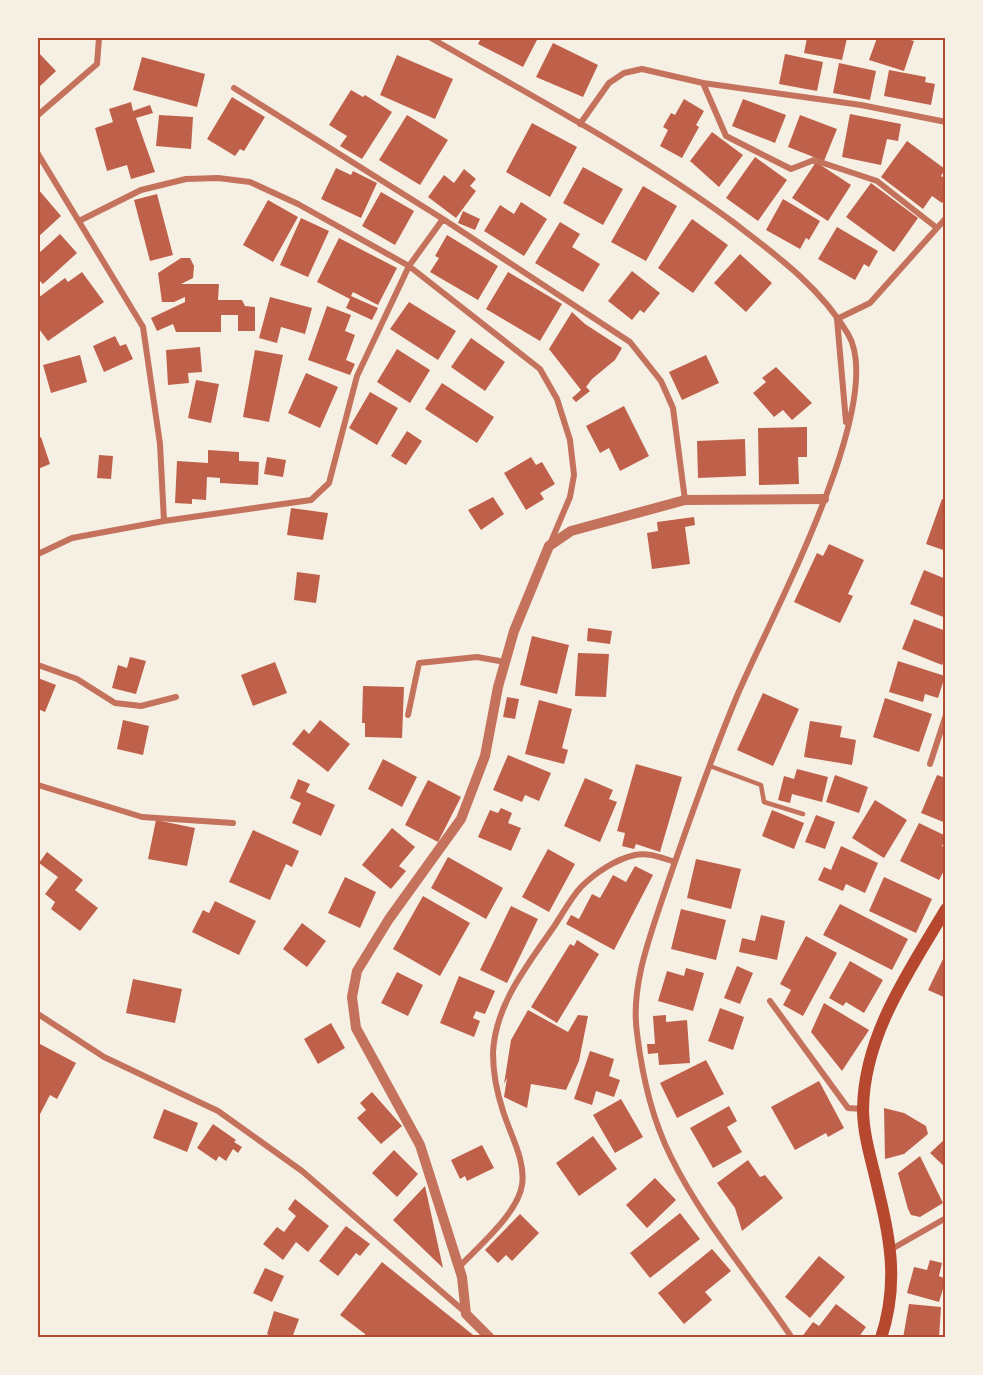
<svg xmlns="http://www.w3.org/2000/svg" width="983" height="1375" font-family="'Sofia Sans Condensed',sans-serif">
<rect width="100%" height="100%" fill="#f6efe4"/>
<path fill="#bf614a" d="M481 38H538L523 67 478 44Z
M807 38H847L842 60 804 53Z
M877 38H903L914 41 904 71 869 60Z
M553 43 598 65 583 97 536 77Z
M38 52 56 71 38 88Z
M785 54 823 62 817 91 779 84Z
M397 55 453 79 435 119 380 95Z
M142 57 205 74 197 107 133 90Z
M839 63 876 71 870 100 833 93Z
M889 70 926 77 925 82 935 84 931 105 884 96Z
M351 90 363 97 365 95 392 112 362 159 340 146 347 136 329 125Z
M232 97 265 117 244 151 240 149 235 156 207 139Z
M684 99 704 111 696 125 699 127 682 158 660 146 668 130 663 127 671 113 675 115Z
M743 99 786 115 775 143 732 126Z
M131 102 133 111 150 105 153 113 136 118 155 172 131 179 127 165 107 171 95 128 113 122 109 109Z
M850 114 901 124 898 141 887 139 881 165 842 157Z
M159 115 193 117 191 149 156 146Z
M407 115 448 140 420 185 379 160Z
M800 115 837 129 824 161 788 147Z
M532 123 577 147 550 197 506 172Z
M712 132 743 155 719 187 690 161Z
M907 141 945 169 941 176 946 179V198L942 203 932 196 923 209 881 177Z
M755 157 787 180 758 221 726 198Z
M816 162 851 185 828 221 792 198Z
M583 167 623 189 603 225 563 203Z
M336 168 351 175 353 171 377 183 361 218 321 199Z
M464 169 476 179 470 186 476 191 456 218 428 197 444 175 454 183Z
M871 183 918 218 894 252 846 217Z
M643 186 677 206 646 261 611 242Z
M38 189 61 216 38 237Z
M381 192 414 211 395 245 362 226Z
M157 194 173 255 150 261 134 200Z
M783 199 820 221 809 240 806 238 800 249 766 230Z
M268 200 298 217 273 262 243 245Z
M521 202 547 219 524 256 484 231 500 205 514 214Z
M463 211 480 219 475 230 458 223Z
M301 218 329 231 308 277 280 265Z
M692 219 728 245 693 293 658 268Z
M560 222 580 234 572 247 600 264 583 292 535 263Z
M837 227 878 251 869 267 864 264 855 280 818 259Z
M60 234 77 253 43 284 38 279V254Z
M447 235 498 266 478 300 430 272 439 258 435 256Z
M339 238 397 268 378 305 353 292 351 296 378 308 372 320 346 308 350 299 317 282Z
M740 254 772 283 746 312 714 283Z
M181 258H190L194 266 193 278 181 284H219L218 300H242L245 306 255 307V331H238V315H221V332H176L173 324 157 331 151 318 185 302V297L174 302H162L158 273Z
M632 271 660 293 644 313 640 310 632 320 608 301Z
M82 272 104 302 48 341 39 329 38 330V298L65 278 68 282Z
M508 272 562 304 540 341 486 309Z
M270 297 312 308 305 334 281 327 277 343 259 338Z
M409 302 456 331 438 360 390 329Z
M327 306 351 315 345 331 355 335 346 360 355 364 350 375 308 360Z
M572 312 585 324 622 348 615 360 592 379 586 387 590 391 576 402 572 398 581 390 549 349Z
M115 336 120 346 126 344 133 359 104 372 93 346Z
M471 338 505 362 485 391 451 367Z
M200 347 202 372 188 373 189 383 168 385 166 350Z
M397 349 430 370 410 403 377 382Z
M255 350 283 355 269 422 243 417Z
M80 355 87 382 51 393 43 365Z
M706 355 719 383 682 400 669 372Z
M776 367 812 403 792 420 783 410 774 417 753 393 766 382 762 378Z
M306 373 338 387 320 428 288 413Z
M196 380 219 384 211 423 188 418Z
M442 383 494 417 477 443 425 409Z
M370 392 398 408 377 445 349 428Z
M624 406 649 456 620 471 609 448 600 453 586 426Z
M807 427V457H798L799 484 759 485 758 428Z
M407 431 422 441 406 465 391 456Z
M41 437 50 464 38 469V439Z
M745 439 746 476 698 478 697 441Z
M208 450 239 452V461L259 462 258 485 220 483V478L207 477 206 500 192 499V504L175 503 177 461 208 463Z
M99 455 113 456 111 479 97 478Z
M267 457 286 460 283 477 264 474Z
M531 457 536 465 542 462 555 484 540 493 544 499 526 510 504 473Z
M493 497 504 514 481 530 468 510Z
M942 499 946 500V551L926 544Z
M291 508 328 513 323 540 287 535Z
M694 517 695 525 685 527 690 564 652 569 647 533 658 531 657 522Z
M829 544 864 560 848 594 853 596 840 623 794 602 817 553 823 556Z
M924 570 946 579V618L910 604Z
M297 572 320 575 316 603 294 600Z
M914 619 946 631V657L942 665 902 649Z
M588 628 612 631 610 644 587 641Z
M532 636 569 645 557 694 520 685Z
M578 653 609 654 606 697 575 696Z
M130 657 146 661 136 694 112 688 118 665 127 668Z
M898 661 945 676 938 698 925 694 923 702 889 692Z
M275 662 287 693 253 706 241 675Z
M38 678 56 685 45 712 38 709Z
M363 686 404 687 402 738 365 737V723H362Z
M763 693 799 709 773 766 737 750Z
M507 697 519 699 515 719 503 717Z
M885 698 932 714 919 752 873 737Z
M539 700 572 709 562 748 568 750 564 764 525 754Z
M123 720 149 726 143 755 117 749Z
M320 720 350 744 328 772 292 744 304 729 309 734Z
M810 721 842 726 840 737 856 740 852 765 804 757Z
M508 755 551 773 539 801 525 795 522 802 493 790Z
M383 759 417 777 402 807 368 789Z
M636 764 682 777 660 852 636 844 634 849 622 846 625 833 617 831Z
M797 769 828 777 822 802 792 794 790 803 778 800 784 776 794 779Z
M835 775 868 787 859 813 826 802Z
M937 775 946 778V823L921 813Z
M585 778 613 790 609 799 617 802 600 842 564 826Z
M298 779 310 784 306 792 335 805 321 836 292 823 301 803 290 798Z
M428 780 461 797 438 842 405 825Z
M875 800 907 820 884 858 852 838Z
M501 808 512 813 508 823 521 828 511 851 478 837 490 810 498 813Z
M772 810 804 823 794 849 762 836Z
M816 815 835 822 825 849 805 842Z
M156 820 195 828 187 866 148 859Z
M919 823 946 836 942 846 946 848V867L939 880 900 861Z
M392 828 415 847 399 866 406 871 391 889 362 865Z
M253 830 299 851 292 867 286 864 270 900 229 882Z
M841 846 878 863 865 893 846 884 843 891 818 880 824 867 831 870Z
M548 849 575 864 549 912 522 897Z
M47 852 83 880 75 890 98 908 80 931 51 909 55 902 45 894 58 877 39 863Z
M448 857 503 888 486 919 431 888Z
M696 859 741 869 731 909 687 898Z
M635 866 653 875 614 950 566 924 571 915 579 919 592 894 600 898 613 875 626 882Z
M345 877 376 892 360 928 328 913Z
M884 877 932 899 916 933 869 911Z
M423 896 470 923 440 976 393 949Z
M215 901 256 921 239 955 192 932 203 910 209 913Z
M840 904 908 939 892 970 823 935Z
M511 906 538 919 507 983 480 970Z
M681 909 726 920 716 960 671 949Z
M761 915 785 921 777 960 739 952 742 938 755 941Z
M302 923 326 941 307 967 283 949Z
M806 936 837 953 803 1016 783 1005 791 990 780 984Z
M577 940 599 954 557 1023 531 1007 570 944 574 946Z
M944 957 946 958V998L928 990Z
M850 961 883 980 864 1013 846 1002 843 1006 829 998Z
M737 966 753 973 740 1004 724 998Z
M686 968 704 973 693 1011 658 1001 667 971 684 976Z
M397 972 423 985 408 1016 381 1003Z
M459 976 495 991 485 1014 476 1011 473 1018 480 1021 474 1037 440 1023Z
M133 979 182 989 175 1023 126 1013Z
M824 1003 869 1030 842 1071 811 1032Z
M720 1008 744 1017 733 1050 708 1041Z
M528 1010 568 1032 578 1015 588 1016 579 1061 566 1090 531 1084 527 1108 504 1097 507 1078 504 1084 511 1040Z
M666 1015V1022L687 1020 690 1063 659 1065 658 1053 648 1054 647 1044H655L653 1016Z
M331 1023 345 1048 318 1064 304 1039Z
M38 1043 76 1063 57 1099 50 1095 38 1118Z
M590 1051 614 1059 609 1076 620 1080 614 1097 596 1091 592 1105 574 1099Z
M706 1060 724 1094 677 1118 660 1083Z
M819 1081 844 1128 828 1137 826 1133 795 1150 771 1107Z
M372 1092 402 1126 381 1144 357 1118 366 1110 360 1103Z
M621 1099 643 1137 615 1153 593 1115Z
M729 1106 737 1121 727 1127 742 1152 713 1168 690 1128Z
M884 1108 904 1113 926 1126 928 1134 904 1154 885 1159Z
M164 1109 198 1123 187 1152 153 1138Z
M213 1124 236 1140 234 1142 242 1147 238 1153 233 1149 226 1161 219 1156 216 1161 197 1148Z
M593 1136 617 1169 579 1196 556 1163Z
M946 1138V1168L930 1153Z
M482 1145 494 1168 467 1181 465 1176 460 1179 451 1160Z
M394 1150 418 1174 397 1197 372 1173Z
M920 1156 943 1203 920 1217 911 1215 908 1209 898 1173Z
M748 1160 760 1177 765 1175 783 1198 742 1231 735 1208 717 1183Z
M655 1178 676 1200 647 1228 626 1205Z
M425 1186 443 1268 393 1220Z
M295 1199 329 1226 308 1252 296 1242 283 1260 263 1244 277 1227 284 1232 296 1216 288 1209Z
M680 1213 700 1239 650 1278 630 1253Z
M520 1214 539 1233 512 1261 506 1255 498 1263 485 1250Z
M346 1226 370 1244 360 1256 356 1253 338 1276 319 1261Z
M712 1249 731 1271 705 1292 712 1300 684 1324 658 1293Z
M819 1256 845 1277 810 1318 785 1297Z
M930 1260 942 1263 939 1276 946 1279 939 1302 907 1293 914 1267 927 1270Z
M382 1262 477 1338H365V1334L340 1315Z
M265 1268 284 1276 272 1302 253 1293Z
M836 1304 866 1327 858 1338H801L813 1322 819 1326Z
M909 1304 941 1307 939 1338H903Z
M274 1311 299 1319 292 1338H274L267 1334Z"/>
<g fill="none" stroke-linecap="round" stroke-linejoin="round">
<path stroke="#c5725c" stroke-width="4.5" d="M710 766 761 785 764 802 803 814"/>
<path stroke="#c5725c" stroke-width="6" d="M431 38C533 97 638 152 733 222 776 255 820 287 848 334 889 402 767 624 737 696 711 758 689 821 667 885 652 931 630 984 637 1033 642 1075 652 1119 671 1157 703 1222 752 1278 792 1338
M703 83 726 136 791 169 814 160 877 181 937 228
M234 88 443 219
M38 115 97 64 99 38
M580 124 609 83 624 73 642 69 703 83 861 105 946 122
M38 154 143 327 160 444 164 521
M79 221 141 190 186 179 218 178 250 182 298 204 409 266 540 369 557 399 570 440 574 475 570 497 550 544
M837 319 870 303 946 218
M837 319 846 422
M38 554 72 538 164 521 311 500 329 483 357 376 409 266 443 219 630 342 661 381 673 408 685 500
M38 665 77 679 115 703 141 706 176 697
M408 715 419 663 477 657 505 662
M930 764 946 715
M38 785 142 817 233 823
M770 1001 848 1108 862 1109
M38 1014 104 1057 218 1111 302 1171 465 1312
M890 1250 946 1218
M459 1267C478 1247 518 1213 522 1185 526 1161 510 1134 503 1111 497 1093 493 1073 493 1053 495 1005 527 966 553 928 562 915 570 899 581 887 595 873 616 859 635 855 649 852 662 858 675 862"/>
<path stroke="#c5725c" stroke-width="10" d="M490 1338 466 1314 462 1277 420 1145 356 1028 352 997 357 971 389 919 461 819 485 756 498 687 514 631 549 546 571 531 685 500 824 499"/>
<path stroke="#b5482f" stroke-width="12" d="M881 1338C901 1278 888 1231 874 1172 869 1152 863 1130 863 1109 864 1035 909 971 946 909"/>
</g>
<rect width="983" height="1375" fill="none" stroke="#f6efe4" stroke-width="78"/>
<rect x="39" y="39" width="905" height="1297" fill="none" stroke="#b5482f" stroke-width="2"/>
</svg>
